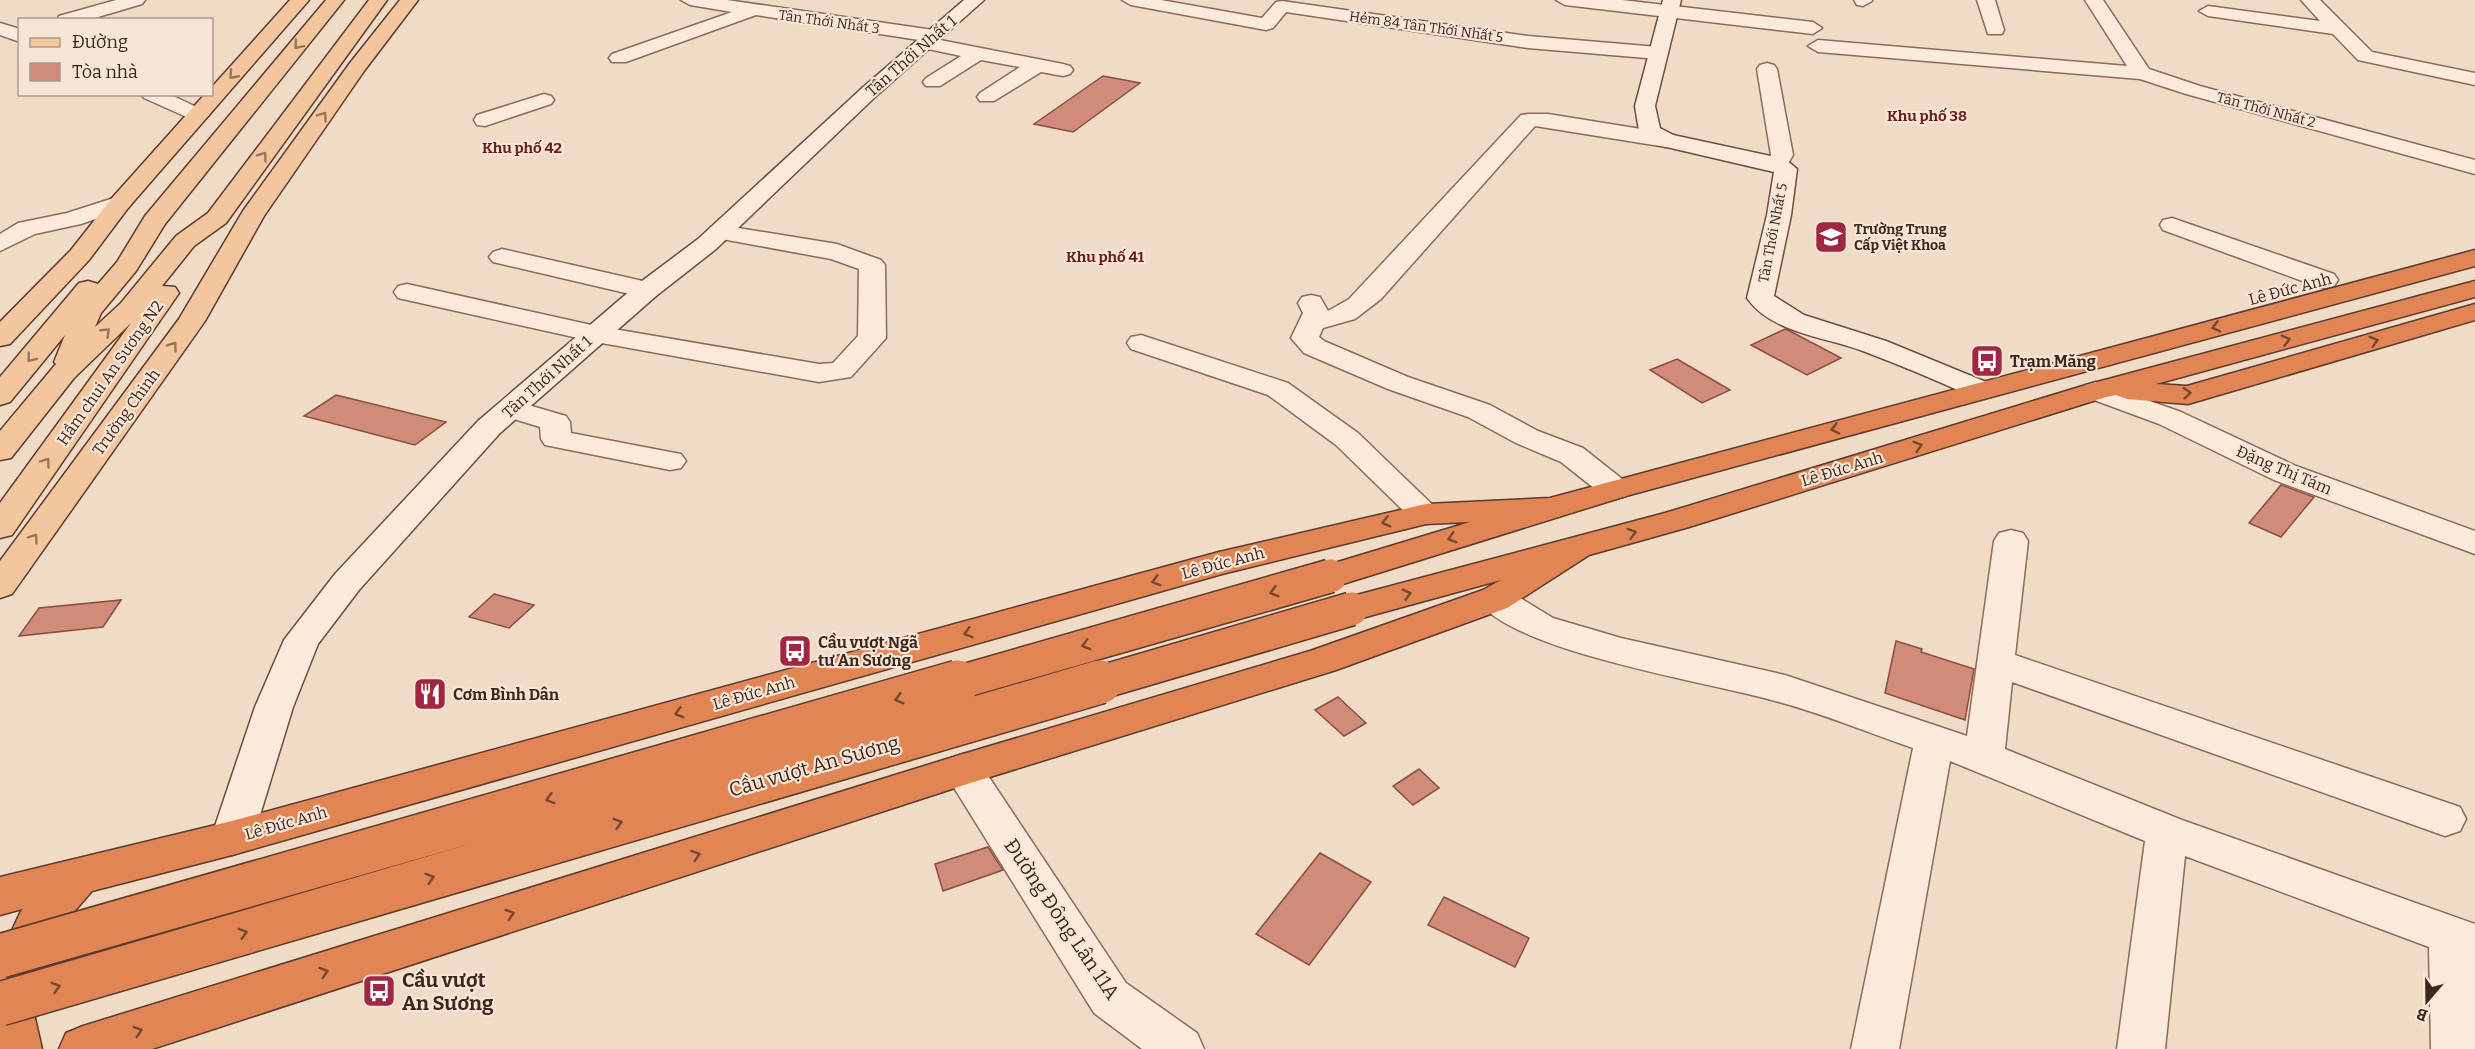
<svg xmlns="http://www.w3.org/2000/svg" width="2475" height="1049" font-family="Bitter,serif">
<rect width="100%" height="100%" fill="#f0dbc6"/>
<path fill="#d08b7a" stroke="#8d4d3f" stroke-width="1.5" d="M1103 76 1140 83 1073 132 1034 124Z
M1785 329 1788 330 1841 358 1807 375 1751 345Z
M1677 359 1730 390 1702 403 1650 370Z
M336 395 446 422 415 445 304 416Z
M2281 485 2314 497 2281 537 2249 523Z
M494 594 534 605 509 628 469 617Z
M121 600 103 627 19 636 39 608Z
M1896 641 1922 649 1921 652 1974 669 1965 720 1885 693Z
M1338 697 1366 723 1344 736 1315 710Z
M1419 769 1439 788 1413 805 1393 786Z
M988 847 1003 870 943 891 935 864Z
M1320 853 1371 882 1309 965 1256 934Z
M1444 897 1529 938 1515 967 1428 925Z"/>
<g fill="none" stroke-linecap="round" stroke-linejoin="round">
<defs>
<path id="street" d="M116 0H145L142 4 88 20H57L59 16Z
M681 0H727L933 30 940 32 942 36 940 40 1063 64 1070 66 1073 70 1070 74 1063 76 1041 72 994 101H980L977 97 980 93 1020 67 981 60 940 86H926L923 82 926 78 961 56 919 47 916 43 919 40 756 15 626 62H612L609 58 612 54 732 12 690 5Z
M1122 0H1161L1262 18 1276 2 1282 1 1528 36 1658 47 1668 53 1658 59 1528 48 1286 12 1273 28 1266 30 1131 5Z
M1556 0H1622L1813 22 1822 28 1813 34 1565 5Z
M1854 0H1872V1L1863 6 1857 5Z
M1977 0H1995L2004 30 2002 34H1988Z
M2085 0H2103L2149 69 2200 86 2475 160V174L2186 94 2140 79 1818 52 1808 46 1818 40 2127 66Z
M2301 0H2320L2372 52 2475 73V85L2358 60 2333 34 2208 16 2199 11 2208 6 2320 21Z
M0 23 20 29V42L0 35Z
M1767 63 1774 65 1777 69 1793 155 1785 169H1769L1766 164 1771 155 1757 69 1760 65Z
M141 94H169L205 111 209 115 205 119H191L144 98Z
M544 94 551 96 554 100 551 104 485 126 477 125 474 120 477 115Z
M1529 114H1548L1666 133 1674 135 1677 140 1674 145 1666 147 1535 126 1381 299 1355 319 1323 328 1319 337 1324 341 1408 377 1490 405 1538 431 1583 448 1626 482 1631 489 1626 496 1615 499 1604 496 1561 462 1516 443 1468 417 1388 389 1304 353 1291 338 1303 313 1298 303 1302 297 1311 295 1320 297 1328 311 1349 299 1521 115Z
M120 196 128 198 132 203 128 208 81 224 35 234 0 251V234L18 223 67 213Z
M2172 218 2334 274 2338 280 2334 286 2325 288 2316 286 2163 230 2160 225 2163 220Z
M720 225 837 244 881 260 885 265 886 338 851 377 819 382 596 342 398 298 394 292 398 286 407 284 596 326 819 364 833 363 858 336 859 269 831 259 711 237 708 232 711 227Z
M502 249 656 284 660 290 656 296 647 298 493 262 489 257 493 252Z
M1141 335 1288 383 1358 433 1442 514 1438 521 1426 524 1414 521 1336 445 1268 395 1131 349 1127 343 1131 337Z
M2096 382 2181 412 2296 466 2475 531V554L2274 480 2159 424 2086 397 2081 391 2086 385Z
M511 400 566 416 570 422 571 433 670 452 681 454 686 461 681 468 670 470 545 445 541 439 540 427 501 415 496 409 501 403Z
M2011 530 2023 533 2028 541 2015 655 2460 807 2466 819 2460 831 2445 836 2012 682 2005 749 2182 820 2475 924V1049H2431L2429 947 2185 856 2165 1049H2117L2145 841 1950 761 1899 1049H1851L1913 748C1869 733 1824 714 1779 702 1716 683 1509 652 1477 599L1483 590 1495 587 1507 590 1553 618 1621 638 1785 675 1967 736 1994 541 1999 533Z
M963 754 977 759 1126 983 1197 1033 1204 1049H1142L1094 1013 943 770 949 759Z"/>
<path id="secondary" d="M964 0H984L874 98 716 249 656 296 500 433 359 590 318 644 293 707 253 838 247 850 232 855 217 850 211 838 255 707 284 640 335 574 478 421 638 284 698 239 860 90Z
M1663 0H1681L1655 106 1660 128 1673 135 1785 159 1797 169 1791 215 1774 296 1804 315 1886 341 1991 384 1996 390 1991 396 1981 399 1971 396C1936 380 1900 365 1863 351 1826 337 1771 333 1747 298L1767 215 1774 172 1658 145 1639 131 1635 106Z"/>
<path id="primary" d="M290 0H309L128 208 89 260 10 344 0 346V322L71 250 112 198 205 94H212V87Z
M326 0H344L165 224 136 271 101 313 95 327 121 303 176 236 208 213 369 0H387L226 223 194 246 162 286 175 287 179 293 12 535 0 538V503L131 323 74 378 11 458 0 460V431L56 364 54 362 65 335 10 402 0 405V377L79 283 88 281 98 284 117 262 145 216Z
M400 0H418L364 71 264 216 205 321 12 594 0 598V561L179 319 243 211 350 63Z"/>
<path id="highway" d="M2475 250V266L1626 496 1330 588 1318 584 1313 576 1318 568 1470 522 1426 524 1222 574 232 855 92 891 58 930 43 963 35 1018 42 1049H0V956L22 909 0 915V877L232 821 1219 552 1426 504 1550 498Z
M2475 281V297L2156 384 2187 386 2475 304V320L2188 404 2127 399 2116 395 2106 397 1689 527 1589 555 1507 608 1336 670 964 785 152 1049H59L66 1033 83 1026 963 754 1310 651 1483 590 1501 580 1351 621 1338 618 1333 609 1338 600 1665 513 2086 385Z"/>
</defs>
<use href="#street" stroke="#8d6a5a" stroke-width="3"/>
<use href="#secondary" stroke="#6f4c3d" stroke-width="3"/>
<use href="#primary" stroke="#5b3a2f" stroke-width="3"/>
<use href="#highway" stroke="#5b3a2f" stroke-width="3"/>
<use href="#street" fill="#faeada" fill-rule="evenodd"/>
<use href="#secondary" fill="#faeada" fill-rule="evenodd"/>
<use href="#primary" fill="#f4c69d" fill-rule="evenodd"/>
<use href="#highway" fill="#e28554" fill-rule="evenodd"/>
<defs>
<path id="highway-bridge-far1" d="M953 684 1330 576
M1095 684 1351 609"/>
<path id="highway-bridge" d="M0 956 958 682
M0 1004 1100 682"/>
</defs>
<use href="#highway-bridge-far1" stroke="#5b3a2f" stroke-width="36" stroke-linecap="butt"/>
<use href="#highway-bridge" stroke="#5b3a2f" stroke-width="46" stroke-linecap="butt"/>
<use href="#highway-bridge-far1" stroke="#e28554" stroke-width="33"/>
<use href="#highway-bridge" stroke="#e28554" stroke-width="43"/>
</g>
<defs><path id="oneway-chevron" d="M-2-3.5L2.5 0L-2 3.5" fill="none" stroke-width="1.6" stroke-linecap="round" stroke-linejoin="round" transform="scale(1.5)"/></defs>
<g stroke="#98765e">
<use href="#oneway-chevron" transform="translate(298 45) rotate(130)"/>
<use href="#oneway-chevron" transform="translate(233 75) rotate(132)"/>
<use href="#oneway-chevron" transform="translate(323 116) rotate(-55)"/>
<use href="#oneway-chevron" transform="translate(263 156) rotate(-54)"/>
<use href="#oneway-chevron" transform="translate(106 332) rotate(-44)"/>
<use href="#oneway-chevron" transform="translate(173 346) rotate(-55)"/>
<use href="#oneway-chevron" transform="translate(31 358) rotate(128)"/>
<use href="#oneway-chevron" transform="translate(46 462) rotate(-54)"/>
<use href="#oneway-chevron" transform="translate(34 538) rotate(-54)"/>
</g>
<g stroke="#764832">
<use href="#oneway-chevron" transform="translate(2216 327) rotate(165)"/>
<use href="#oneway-chevron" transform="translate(2286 340) rotate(-15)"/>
<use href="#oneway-chevron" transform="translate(2374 341) rotate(-16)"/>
<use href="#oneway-chevron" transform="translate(2187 393) rotate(-5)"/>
<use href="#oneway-chevron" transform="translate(1835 429) rotate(165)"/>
<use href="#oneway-chevron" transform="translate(1918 446) rotate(-17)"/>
<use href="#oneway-chevron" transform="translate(1386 522) rotate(167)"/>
<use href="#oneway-chevron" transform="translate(1632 533) rotate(-16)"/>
<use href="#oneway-chevron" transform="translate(1452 538) rotate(163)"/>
<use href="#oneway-chevron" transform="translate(1156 581) rotate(164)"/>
<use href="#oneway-chevron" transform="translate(1274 592) rotate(164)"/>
<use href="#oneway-chevron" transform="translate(1407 594) rotate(-15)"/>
<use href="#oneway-chevron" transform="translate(968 633) rotate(164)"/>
<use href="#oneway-chevron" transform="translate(1086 645) rotate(164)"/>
<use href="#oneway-chevron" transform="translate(899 699) rotate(164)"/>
<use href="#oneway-chevron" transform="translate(679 713) rotate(164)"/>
<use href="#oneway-chevron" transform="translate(550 799) rotate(164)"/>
<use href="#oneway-chevron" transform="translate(618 823) rotate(-16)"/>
<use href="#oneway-chevron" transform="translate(696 855) rotate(-18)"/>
<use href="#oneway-chevron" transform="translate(430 878) rotate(-16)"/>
<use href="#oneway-chevron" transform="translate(510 914) rotate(-18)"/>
<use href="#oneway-chevron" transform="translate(243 933) rotate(-16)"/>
<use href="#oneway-chevron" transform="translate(324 972) rotate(-18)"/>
<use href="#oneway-chevron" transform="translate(56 987) rotate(-16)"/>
<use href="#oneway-chevron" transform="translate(138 1031) rotate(-18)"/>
</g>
<defs>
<symbol id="school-square" viewBox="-11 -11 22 22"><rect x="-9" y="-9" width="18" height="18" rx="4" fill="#9f2742" stroke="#f7e6d6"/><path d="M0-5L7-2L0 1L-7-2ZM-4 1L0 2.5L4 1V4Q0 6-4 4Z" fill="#fff"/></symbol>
<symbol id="bus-square" viewBox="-11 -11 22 22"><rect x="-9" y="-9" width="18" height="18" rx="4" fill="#9f2742" stroke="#f7e6d6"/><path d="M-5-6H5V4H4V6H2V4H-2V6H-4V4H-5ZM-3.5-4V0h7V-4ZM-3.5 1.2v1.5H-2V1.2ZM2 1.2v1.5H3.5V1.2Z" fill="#fff"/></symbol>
<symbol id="restaurant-square" viewBox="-11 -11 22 22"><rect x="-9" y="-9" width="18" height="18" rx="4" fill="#9f2742" stroke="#f7e6d6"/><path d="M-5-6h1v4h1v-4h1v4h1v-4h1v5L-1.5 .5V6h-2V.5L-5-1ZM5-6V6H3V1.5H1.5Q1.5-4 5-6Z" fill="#fff"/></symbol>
</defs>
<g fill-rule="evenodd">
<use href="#school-square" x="1812" y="218" width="38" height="38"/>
<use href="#bus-square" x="1968" y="342" width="38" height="38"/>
<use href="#bus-square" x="776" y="632" width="38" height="38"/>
<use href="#restaurant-square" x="411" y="675" width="38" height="38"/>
<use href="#bus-square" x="360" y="972" width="38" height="38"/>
</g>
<g text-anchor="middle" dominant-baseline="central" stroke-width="4.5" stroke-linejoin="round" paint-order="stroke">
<g font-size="14" fill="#3c271f" stroke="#f7e6d6">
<text transform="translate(829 22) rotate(8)">Tân Thới Nhất 3</text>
<text transform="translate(1426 27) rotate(8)">Hẻm 84 Tân Thới Nhất 5</text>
<text transform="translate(2266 110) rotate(15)">Tân Thới Nhất 2</text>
<text transform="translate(1773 233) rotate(-79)">Tân Thới Nhất 5</text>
</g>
<g font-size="14" font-weight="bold" fill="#3c271f" stroke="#f7e6d6" text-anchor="start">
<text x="1854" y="229">Trường Trung<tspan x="1854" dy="16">Cấp Việt Khoa</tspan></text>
</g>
<g font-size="15" font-weight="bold" fill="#6b1c1c" stroke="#f7e6d6">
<text x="1927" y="116">Khu phố 38</text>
<text x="522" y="148">Khu phố 42</text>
<text x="1105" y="257">Khu phố 41</text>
</g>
<g font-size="16" fill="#3c271f" stroke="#f7e6d6">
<text transform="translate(911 56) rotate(-41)">Tân Thới Nhất 1</text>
<text transform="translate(2290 289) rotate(-15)">Lê Đức Anh</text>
<text transform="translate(110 373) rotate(-55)">Hầm chui An Sương N2</text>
<text transform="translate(547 377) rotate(-42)">Tân Thới Nhất 1</text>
<text transform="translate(126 412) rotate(-54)">Trường Chinh</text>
<text transform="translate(1842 469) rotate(-17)">Lê Đức Anh</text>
<text transform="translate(2284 470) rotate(23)">Đặng Thị Tám</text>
<text transform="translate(1223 563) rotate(-15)">Lê Đức Anh</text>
<text transform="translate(754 693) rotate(-16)">Lê Đức Anh</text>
<text transform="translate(286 823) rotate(-16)">Lê Đức Anh</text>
</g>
<g font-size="16" font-weight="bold" fill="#3c271f" stroke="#f7e6d6" text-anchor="start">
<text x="2010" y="361">Trạm Măng</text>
<text x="818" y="642">Cầu vượt Ngã<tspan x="818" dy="18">tư An Sương</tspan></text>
<text x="453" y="694">Cơm Bình Dân</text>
</g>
<g font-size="20" fill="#3c271f" stroke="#f7e6d6">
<text transform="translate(814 766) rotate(-16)">Cầu vượt An Sương</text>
<text transform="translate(1062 919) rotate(56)">Đường Đông Lân 11A</text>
</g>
<g font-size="20" font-weight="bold" fill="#3c271f" stroke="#f7e6d6" text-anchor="start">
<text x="402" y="980">Cầu vượt<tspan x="402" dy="23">An Sương</tspan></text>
</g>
</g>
<rect x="18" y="18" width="195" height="78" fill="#f7e6d6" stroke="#ac9a8d" stroke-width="1.5"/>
<rect x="30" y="38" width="30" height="9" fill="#f4c69d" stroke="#ac9a8d" stroke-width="1.5"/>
<text x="72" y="48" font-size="18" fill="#3c271f">Đường</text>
<rect x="30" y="63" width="30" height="18" fill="#d08b7a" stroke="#ac9a8d" stroke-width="1.5"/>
<text x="72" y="78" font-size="18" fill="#3c271f">Tòa nhà</text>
<g transform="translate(2427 1001) rotate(200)" stroke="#f7e6d6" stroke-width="4.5" paint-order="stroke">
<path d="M0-4.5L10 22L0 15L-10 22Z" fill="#3c271f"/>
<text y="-9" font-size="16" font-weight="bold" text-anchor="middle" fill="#3c271f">B</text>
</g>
</svg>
